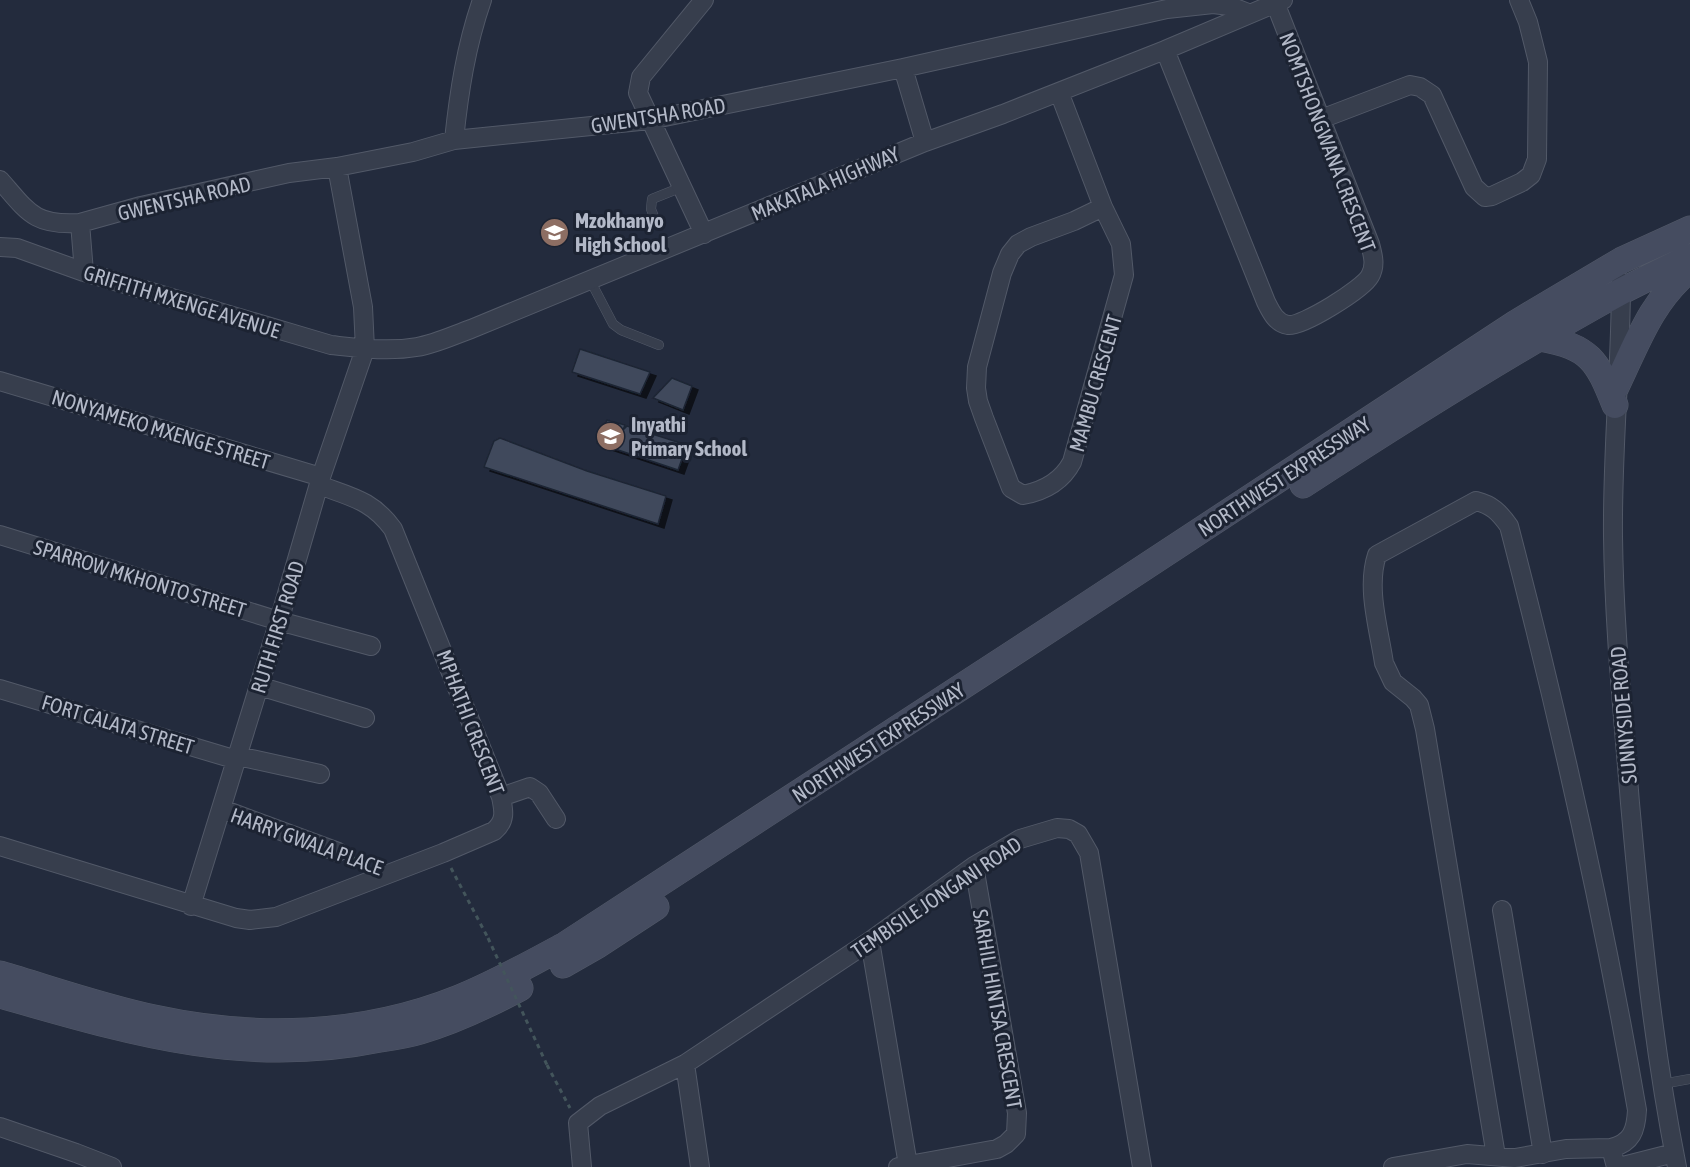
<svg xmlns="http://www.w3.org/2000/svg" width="1690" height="1167" font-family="'Asap Condensed',sans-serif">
<defs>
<filter id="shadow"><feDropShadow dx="6" dy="4" stdDeviation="0" flood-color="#0009"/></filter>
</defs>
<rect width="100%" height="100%" fill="#232b3d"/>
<path fill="#3f495c" stroke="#1e2534" stroke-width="1.5" filter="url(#shadow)" d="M580 349 650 372 640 394 572 372Z
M672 378 692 386 683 410 653 398Z
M607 420 625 425 623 430 627 426 687 445 678 470 597 443Z
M500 438 587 471 666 496 658 524 484 467 494 441Z"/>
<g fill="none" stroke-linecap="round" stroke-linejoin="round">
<defs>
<path id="lane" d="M656 222 651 209 652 199 682 187
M590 280 613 324 621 330 659 345
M1662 1084 1690 1079"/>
<path id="street" d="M704 0 641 77 638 93 704 234
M1165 50 1266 302C1271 312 1276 323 1288 325 1302 327 1363 289 1370 276 1376 266 1373 255 1370 244L1274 0
M903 68 1167 9 1213 4 1230 6 1248 13
M1059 92 1103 207 1121 244 1124 275 1072 462C1062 481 1044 491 1023 495L1011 488 984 418 978 401 976 388 977 367 1002 273 1010 254 1018 244 1031 237 1074 221 1103 207
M1321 119 1410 85 1420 87 1432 95 1474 187 1485 197 1492 196 1522 182 1531 175 1537 159 1538 62 1528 22 1519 0
M454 140C459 92 466 46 482 0
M0 180C28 212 34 226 80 223
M0 247 17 248 84 272 331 345C359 348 388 352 417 347 435 344 454 335 471 329L925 142 1003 114 1165 50 1283 0
M84 272 80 223 141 206 289 173 337 167 413 152 454 140 650 120 903 68 925 142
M1621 282C1621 366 1612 451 1613 536 1614 625 1623 714 1630 803 1641 925 1653 1047 1677 1167
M0 381 321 477
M0 535 279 621 371 646
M259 686 365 718
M0 689 237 760
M238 756 320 774
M501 797 530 787 539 793 556 819
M222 809 338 852
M0 846 236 918 250 920 276 917 443 853 494 831C506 821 504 811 501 797L393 529C372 500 351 497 319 485
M191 906 279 621 321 477 365 349 363 307 337 167
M1502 910 1543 1154
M870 941 908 1165
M685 1064 700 1167
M0 1127 76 1153 112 1167
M1496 1156 1425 729 1419 705 1413 698 1393 682 1384 663C1379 629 1366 588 1377 555L1476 501C1492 505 1499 512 1509 526 1559 718 1603 913 1637 1110 1636 1130 1632 1143 1611 1148
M582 1167 578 1123 600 1106 685 1064 870 941 974 866 1020 839 1057 828 1069 829 1078 834 1089 853 1142 1167
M898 1167 997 1149 1006 1144 1016 1134 1017 1113 974 866
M1393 1167 1467 1154 1515 1158 1566 1149 1611 1148 1616 1167
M1619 1167 1674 1153"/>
<path id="secondary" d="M1540 338C1590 347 1597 360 1615 405
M1616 387C1638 341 1651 302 1690 269
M1303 485C1406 418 1512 351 1620 292 1643 280 1667 269 1690 257
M563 965 598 945 656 907
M0 974C51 989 102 1007 154 1018 255 1040 362 1037 459 998 496 983 530 964 565 945L1081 609 1516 323 1622 260 1690 229
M0 995C130 1032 243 1067 380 1039 393 1037 407 1035 420 1031 455 1021 488 1005 520 988"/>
</defs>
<use href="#lane" stroke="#525968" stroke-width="10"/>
<use href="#street" stroke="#525968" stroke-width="20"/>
<use href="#secondary" stroke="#525968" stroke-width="27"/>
<path stroke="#43555b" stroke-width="3" stroke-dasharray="4.5 4.5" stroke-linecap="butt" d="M351 857 370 864
M451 868 488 938
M547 1065 570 1108"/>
<use href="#lane" stroke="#373e4d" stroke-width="9"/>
<use href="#street" stroke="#373e4d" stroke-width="18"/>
<use href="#secondary" stroke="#454c60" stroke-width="26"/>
<path stroke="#43555b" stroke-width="3" stroke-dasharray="4.5 4.5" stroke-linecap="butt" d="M488 938 547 1065"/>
</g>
<defs>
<symbol id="school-disc" viewBox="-11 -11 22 22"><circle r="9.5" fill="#8d6e63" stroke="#1c2332"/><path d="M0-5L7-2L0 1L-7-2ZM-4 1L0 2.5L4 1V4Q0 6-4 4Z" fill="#fff"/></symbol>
</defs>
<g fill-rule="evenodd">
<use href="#school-disc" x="538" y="216" width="33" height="33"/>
<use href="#school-disc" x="594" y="420" width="33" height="33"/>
</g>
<g text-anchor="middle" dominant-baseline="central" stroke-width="6" stroke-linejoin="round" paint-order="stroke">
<g font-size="21" fill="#b3b9c8" stroke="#1c2332">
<text transform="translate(658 115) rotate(-9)">GWENTSHA ROAD</text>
<text transform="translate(1328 142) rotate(69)">NOMTSHONGWANA CRESCENT</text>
<text transform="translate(825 183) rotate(-23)">MAKATALA HIGHWAY</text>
<text transform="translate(184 198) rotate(-13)">GWENTSHA ROAD</text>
<text transform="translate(182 301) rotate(17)">GRIFFITH MXENGE AVENUE</text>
<text transform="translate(1095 383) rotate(-74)">MAMBU CRESCENT</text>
<text transform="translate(161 429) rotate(17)">NONYAMEKO MXENGE STREET</text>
<text transform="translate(1284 476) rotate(-33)">NORTHWEST EXPRESSWAY</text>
<text transform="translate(140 578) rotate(17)">SPARROW MKHONTO STREET</text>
<text transform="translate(277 627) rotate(-73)">RUTH FIRST ROAD</text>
<text transform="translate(1623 715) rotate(-95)">SUNNYSIDE ROAD</text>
<text transform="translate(471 722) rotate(69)">MPHATHI CRESCENT</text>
<text transform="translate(118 724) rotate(17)">FORT CALATA STREET</text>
<text transform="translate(878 742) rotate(-33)">NORTHWEST EXPRESSWAY</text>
<text transform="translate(307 841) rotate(20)">HARRY GWALA PLACE</text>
<text transform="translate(936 897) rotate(-34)">TEMBISILE JONGANI ROAD</text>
<text transform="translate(998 1009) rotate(80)">SARHILI HINTSA CRESCENT</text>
</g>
<g font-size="21" font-weight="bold" fill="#b3b9c8" stroke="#1c2332" text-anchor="start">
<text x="575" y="220">Mzokhanyo<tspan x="575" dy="24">High School</tspan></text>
<text x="631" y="424">Inyathi<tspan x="631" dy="24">Primary School</tspan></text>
</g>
</g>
</svg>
